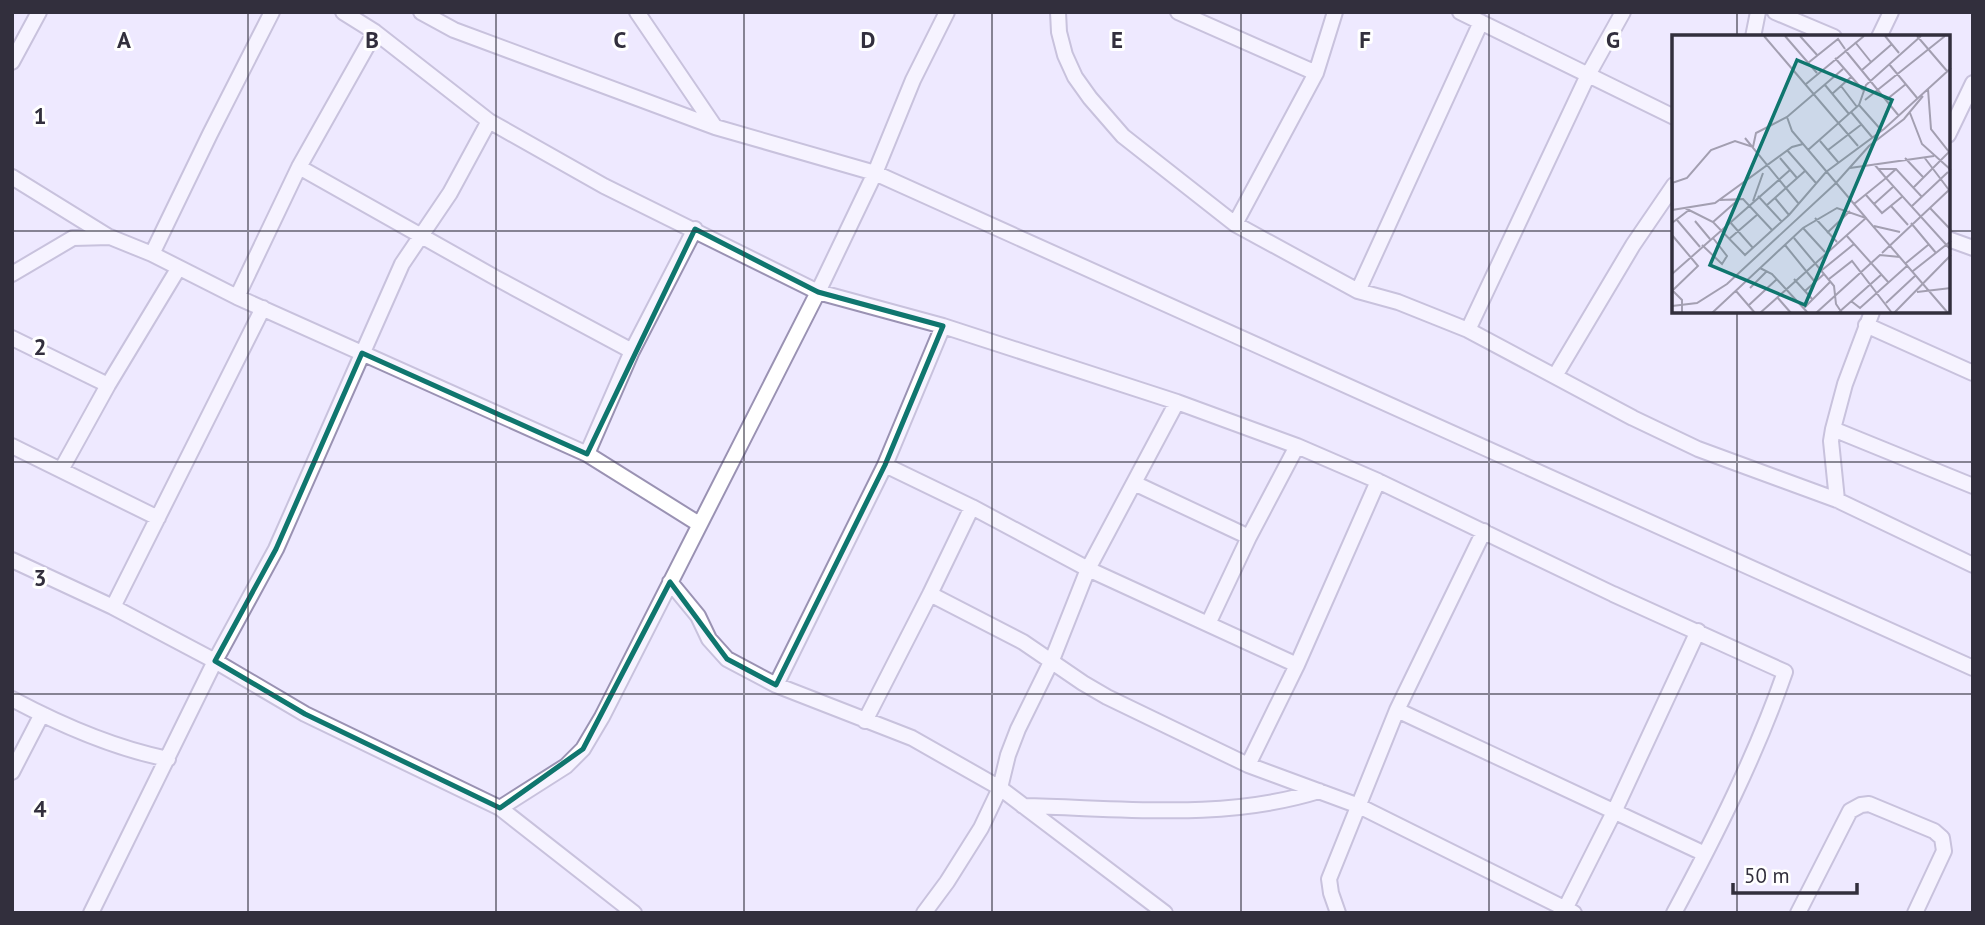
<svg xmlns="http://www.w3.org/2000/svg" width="1985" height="925" font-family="'PT Sans',sans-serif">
<rect width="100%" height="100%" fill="#eee9ff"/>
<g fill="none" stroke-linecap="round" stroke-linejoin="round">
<defs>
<path id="minor" d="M343 12 375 32 489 121 604 186 818 292 943 326 1177 402 1297 446 1378 481 1613 594 1785 672C1756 755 1716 835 1674 913
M421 12 454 30 715 127 875 173 1973 668
M637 12 715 127
M1058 12 1059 32 1065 55 1075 77 1090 98 1123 136 1235 224 1358 291 1398 302 1468 330 1633 418 1698 449 1837 500 1973 565
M1178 12 1316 73
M1460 12 1674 117
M1775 12 1834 37
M1753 37 1758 12
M1879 37 1891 12
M12 62 39 12
M1948 135 1973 83
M299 167 496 278 632 351
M12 177 109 237
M1235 224 1316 73 1335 12
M1948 239 1973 248
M152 254 210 134 272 12
M12 274 73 238 110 237 152 254 237 297 587 454 699 524
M1358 291 1481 22
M237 297 299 167 375 32
M1866 325 1973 373
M1468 330 1588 75 1623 12
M12 338 108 385
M1555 376 1633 245 1674 185
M1833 429 1973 486
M12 446 158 518
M587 454 632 351 695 229
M885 465 972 507 1088 569 1297 665
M61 470 108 385 178 269
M1134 483 1249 537
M1837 500 1831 441 1833 429 1845 384 1872 312
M12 560 113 607 215 661
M670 582 698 616 709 639 727 659 776 685 912 738 1000 788 1165 913
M930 594 1023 642 1083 683 1107 697 1248 765 1359 806 1574 913
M113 607 263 308
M1208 624 1249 537 1297 446
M215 661 305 714 500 808 634 913
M776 685 885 465 943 326
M12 699C61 725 113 748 168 759
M1397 710 1705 854
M865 721 930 594 972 507
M1248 765 1297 665 1378 481
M12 772 42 714
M1023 806C1123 808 1222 821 1319 791
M500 808 566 766 583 749 602 717 818 292 875 173 913 80 947 12
M1565 909 1614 812 1698 631
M91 913 215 661 276 549 402 264 450 193 489 121
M924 913 947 882 981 828 1000 788 1008 755 1018 729 1052 660 1088 569 1177 402
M1338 913 1331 893 1329 879 1397 710 1484 531
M1798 913 1850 811 1861 805 1869 804 1934 831 1942 838 1944 851 1915 913"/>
</defs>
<use href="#minor" stroke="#9a92b3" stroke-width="18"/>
<use href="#minor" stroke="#fff" stroke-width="14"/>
</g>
<path d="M0 0H1985V925H0ZM695 229 818 292 943 326 885 465 776 685 727 659 670 582 583 749 500 808 305 714 215 661 276 549 362 353 587 454Z" fill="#eee9ff" fill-opacity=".55" fill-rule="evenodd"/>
<path fill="none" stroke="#0f766e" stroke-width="5" stroke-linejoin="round" d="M695 229 818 292 943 326 885 465 776 685 727 659 670 582 583 749 500 808 305 714 215 661 276 549 362 353 587 454Z"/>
<path fill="none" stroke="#322f3d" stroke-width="2" stroke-opacity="0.55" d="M248 12V913M496 12V913M744 12V913M992 12V913M1241 12V913M1489 12V913M1737 12V37M12 231H1674M1948 231H1973M1737 312V913M12 462H1973M12 694H1973"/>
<g transform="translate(1672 35)">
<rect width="278" height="278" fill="#eee9ff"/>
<path fill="none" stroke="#a39fb1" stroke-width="2" d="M92 1 186 111M113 1 145 38M128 1 146 21M213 1 227 18M245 1 275 36M183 7 199 27M173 15 227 81M163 23 191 55M136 28 166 4 173 14M217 29 246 64M190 35 220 9M134 49 192 1M153 50 177 79M169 51 185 72M160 59 179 42M193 65 273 1M214 65 234 49M187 70 210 96M179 77 200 102M238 78 250 109 279 135M73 103 127 169M148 106 166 127M115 115 144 148M136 115 187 70 194 50 249 1M156 115 190 89M252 122 277 155M108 123 125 143M233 123 251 142M202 129 214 143 224 134M178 133 262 121M207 134H224L250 162M0 148 15 143 39 115 63 106 81 112 84 98 115 82 171 34M241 153 277 117 259 94 256 54M194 160 210 178 231 161M86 161 110 187M103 163 117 180M48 165 71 164 100 195M81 166 91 138M182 169 214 143 279 215M202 169 222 151M95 170 133 136M219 171 236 190M240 171 276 137M13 173 41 187 73 220 117 180 154 137 212 94 279 33M258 173 279 195M1 174V148M0 175 43 168 120 112 131 109M143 183 165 207M5 185 28 212M23 186 38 204M41 187 66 165M58 187 81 213M0 188 17 175M239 188 264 218M202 191 228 197M131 193 153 217M155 198 178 176M0 200 26 231 0 256M174 200 217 248M122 203 162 251 164 269 170 278M57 204 86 179M30 210 50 229 55 221 41 203M113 210 143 247M210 218 277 155M234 228 256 210M88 233 100 239 136 278M150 235 182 209M241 236 279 206M0 239 118 135M122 244 141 265M157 244 180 226 220 278M78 253 95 236M1 256 10 265V278M64 256 83 278M133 256 152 239M245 257 279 253M105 262 119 278M179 266 188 273 236 230M214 268 244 240M77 270 105 244M0 271 25 268 55 249 164 148 197 111 232 84 251 61M132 273 159 246M40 278 131 193 165 173 194 183 276 278M88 278 194 183 120 96 115 82M144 278 208 220 228 222M166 278 210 239M222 278 279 220"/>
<path fill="#0f766e" fill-opacity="0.15" stroke="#0f766e" stroke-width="3.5" d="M125 25 220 65 133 270 38 230Z"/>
<rect width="278" height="278" fill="none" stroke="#322f3d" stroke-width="3.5"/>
</g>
<g font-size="23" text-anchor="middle" font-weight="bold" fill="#322f3d" stroke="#fff" stroke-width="6" stroke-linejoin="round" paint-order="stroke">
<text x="124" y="48">A</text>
<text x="372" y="48">B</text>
<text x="620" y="48">C</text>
<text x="868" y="48">D</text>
<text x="1117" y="48">E</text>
<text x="1365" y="48">F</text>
<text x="1613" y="48">G</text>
<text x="40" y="124">1</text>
<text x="40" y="355">2</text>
<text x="40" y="586">3</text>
<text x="40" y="817">4</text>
</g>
<rect width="1985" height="925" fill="none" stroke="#322f3d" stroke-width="28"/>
<path d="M1733 883v10h124v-10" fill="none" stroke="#322f3d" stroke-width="3.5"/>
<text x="1744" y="883" font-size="21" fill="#322f3d" stroke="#ffffff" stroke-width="5" paint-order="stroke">50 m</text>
</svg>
